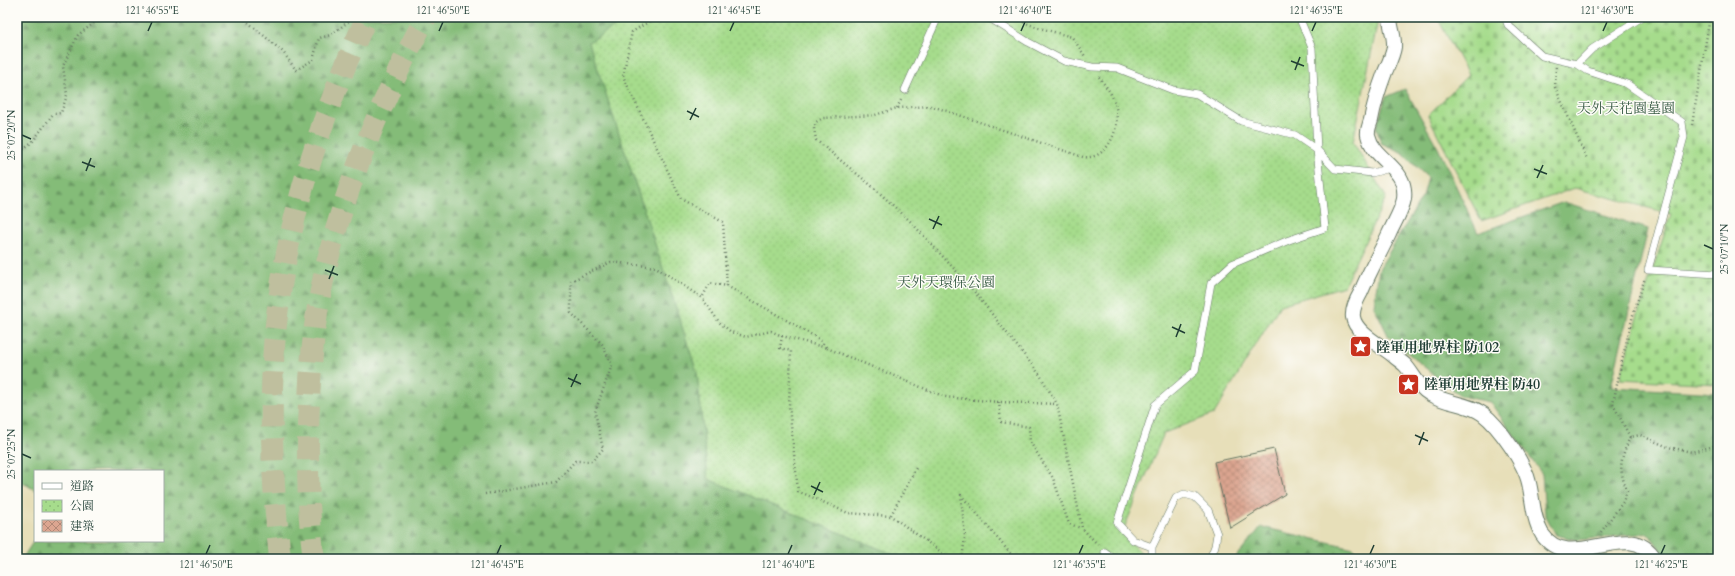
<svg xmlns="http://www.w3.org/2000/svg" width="1735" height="576" font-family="Cardo,'Noto Serif TC',serif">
<defs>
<pattern id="forest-firs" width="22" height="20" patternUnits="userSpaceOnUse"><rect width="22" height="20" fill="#84bc78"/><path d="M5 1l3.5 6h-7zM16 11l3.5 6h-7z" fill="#6b9a63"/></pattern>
<pattern id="cemetery-stones" width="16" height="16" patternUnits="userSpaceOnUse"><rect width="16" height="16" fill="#a6dc8c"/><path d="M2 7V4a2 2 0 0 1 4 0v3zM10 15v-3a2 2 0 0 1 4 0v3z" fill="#8ebe79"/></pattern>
<pattern id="park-dots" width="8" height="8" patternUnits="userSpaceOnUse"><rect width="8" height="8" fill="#a6dc8c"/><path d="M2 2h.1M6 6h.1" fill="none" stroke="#8ebe79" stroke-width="1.8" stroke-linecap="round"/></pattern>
<pattern id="building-cross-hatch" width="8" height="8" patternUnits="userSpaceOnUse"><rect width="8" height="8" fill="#dca590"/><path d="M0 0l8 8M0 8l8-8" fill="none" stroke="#b28876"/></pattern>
</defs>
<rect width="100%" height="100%" fill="#fdfcf7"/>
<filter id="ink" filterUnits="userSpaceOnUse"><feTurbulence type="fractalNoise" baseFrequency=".025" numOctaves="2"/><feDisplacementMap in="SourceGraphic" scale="8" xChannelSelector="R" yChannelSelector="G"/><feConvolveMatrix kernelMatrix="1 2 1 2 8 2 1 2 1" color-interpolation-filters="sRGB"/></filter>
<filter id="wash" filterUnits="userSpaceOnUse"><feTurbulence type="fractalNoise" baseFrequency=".012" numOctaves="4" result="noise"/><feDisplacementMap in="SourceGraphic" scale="16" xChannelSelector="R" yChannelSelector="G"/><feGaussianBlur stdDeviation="0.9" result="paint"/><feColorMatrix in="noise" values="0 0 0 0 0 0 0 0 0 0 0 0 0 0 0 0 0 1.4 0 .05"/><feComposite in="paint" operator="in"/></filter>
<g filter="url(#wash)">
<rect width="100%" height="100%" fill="#e7dfb9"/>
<path fill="url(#forest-firs)" stroke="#527c56" d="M17 17H631L589 42 697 372 708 479 905 559H22L35 539V541H163V471H35V490L17 479Z
M1405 89 1438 148 1478 233 1564 202 1648 229 1611 387 1718 393V559H1668L1648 533 1578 540 1556 535 1545 514 1542 474 1490 402 1461 396 1434 375 1389 337 1374 306 1379 269 1423 196 1428 178 1401 152 1381 143 1376 127 1386 97Z
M1261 527 1354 548 1365 559H1235Z"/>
<path fill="url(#cemetery-stones)" stroke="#628c60" d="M1437 17H1718V384L1620 379 1638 314 1671 214 1575 188 1481 221 1428 115 1468 75Z"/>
<path fill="url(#park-dots)" stroke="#628c60" d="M631 17H1374L1377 25 1353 142 1386 197 1344 286 1280 305 1214 414 1164 433 1122 533 1147 559H905L708 479 697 372 589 42Z"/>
<g id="blocks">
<path fill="url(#building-cross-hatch)" d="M1274 449 1285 494 1230 528 1214 462Z"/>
</g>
</g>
<g filter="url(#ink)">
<use href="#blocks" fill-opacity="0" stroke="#657663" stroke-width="1"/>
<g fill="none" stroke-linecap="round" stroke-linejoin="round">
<path stroke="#bfbf9e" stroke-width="22" stroke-dasharray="22 11" stroke-linecap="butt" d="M280 559C273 489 269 418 274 347 282 234 319 119 367 17
M314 559C309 523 308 486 308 450 308 409 310 367 315 326 325 253 349 183 378 115 393 82 408 49 426 17"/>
<defs>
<path id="lane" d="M988 17 1028 42 1064 61 1092 67 1117 68 1173 90 1197 94 1241 121 1295 135 1317 150 1335 169 1372 173 1394 167
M1505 17 1508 25 1542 56 1577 64 1588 71 1627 84 1682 122 1684 137 1648 270 1718 274
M1577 64 1592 49 1642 17
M905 90 938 17
M1152 547 1176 498 1184 494 1195 497 1208 510 1217 534 1215 546 1210 559
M1105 552 1114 559
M1152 559V547L1133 540 1117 523 1155 405 1195 371 1211 283 1232 264 1289 240 1325 228 1317 150 1312 48 1299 17"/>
<path id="street" d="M1390 17C1390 27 1395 37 1394 47 1393 55 1388 65 1385 72 1379 88 1374 103 1371 120 1370 124 1367 130 1368 135 1374 162 1408 166 1404 199 1402 210 1394 223 1389 234 1380 253 1369 272 1361 292 1357 299 1352 310 1353 317 1355 333 1382 346 1394 356 1397 359 1402 362 1405 365 1414 375 1418 387 1430 394 1446 404 1468 403 1483 414 1499 426 1525 464 1529 483 1533 500 1533 519 1542 534 1570 576 1629 515 1655 559"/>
</defs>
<use href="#lane" stroke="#657663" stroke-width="8"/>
<use href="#street" stroke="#657663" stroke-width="16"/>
<path stroke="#657663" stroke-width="2.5" stroke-dasharray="1 3" stroke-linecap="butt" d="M110 17 114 23 134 22 137 17
M242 17 283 52 296 70 313 60 319 38 331 35 354 17
M656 17 632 32 623 76 681 199 723 222 727 286
M1018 17 1019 20 1036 27 1072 37 1085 56
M1556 67 1555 87 1587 159
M1099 77C1104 84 1111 92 1114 101 1123 122 1110 161 1083 157L932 106 897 108 875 115 823 118 816 122 814 128 816 140 873 187 910 221 969 285 1040 375 1057 404 1082 528 1100 547
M897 108 902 98
M1692 125 1710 17
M17 154 33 141 53 114 61 113 67 95 63 66 78 35 102 17
M782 336 780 348 791 351 789 406 798 491 848 513 891 516 951 559
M827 348 945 397 999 402 1057 404
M999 402 1001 422 1029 427 1030 442 1053 478 1069 524 1081 528
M1630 437 1613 404 1621 365 1633 315 1645 278
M485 494 556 482 575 461H592L603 449 595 412 612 365 602 344 571 313V281L611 262 656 267 702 298 719 322 731 332 746 337 771 331 782 336 827 348 819 339 727 286 710 283 702 298
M891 515 916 468
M1601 532 1623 502 1627 491C1618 467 1620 461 1630 437L1640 435 1668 447 1692 452 1718 445
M962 559 965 537 961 495 1015 559"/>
<use href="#lane" stroke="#fff" stroke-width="7"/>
<use href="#street" stroke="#fff" stroke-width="14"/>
</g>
</g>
<path fill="none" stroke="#1f3d34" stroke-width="1.5" d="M148 31 152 22M439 31 443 22M730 31 734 22M1021 31 1025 22M1312 31 1316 22M1603 31 1607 22M1291 61 1304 66M1295 70 1300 57M687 111 699 117M690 120 696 108M22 135 31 139M82 162 95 167M1534 169 1547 174M86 171 91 158M1537 178 1543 165M929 219 942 225M933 229 939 216M1704 245 1713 249M325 270 338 275M329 279 334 266M1172 327 1185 333M1176 337 1181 324M568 378 581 384M571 387 577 374M1415 435 1428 441M1419 445 1424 432M22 454 31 458M811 486 823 492M814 495 820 482M206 554 210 545M497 554 501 545M788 554 792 545M1079 554 1083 545M1370 554 1374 545M1661 554 1665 545"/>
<defs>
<symbol id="sight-square" viewBox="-11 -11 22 22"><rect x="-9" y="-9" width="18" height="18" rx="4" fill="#c8321e" stroke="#fdfcf7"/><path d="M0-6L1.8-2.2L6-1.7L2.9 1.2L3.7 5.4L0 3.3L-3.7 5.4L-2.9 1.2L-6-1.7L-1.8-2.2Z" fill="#fff"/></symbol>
</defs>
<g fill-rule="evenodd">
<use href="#sight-square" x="1348" y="334" width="25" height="25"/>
<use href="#sight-square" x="1396" y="372" width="25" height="25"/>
</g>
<g text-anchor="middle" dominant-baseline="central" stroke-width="3" stroke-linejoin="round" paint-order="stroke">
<g font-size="14" fill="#3a5d46" stroke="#fdfcf7">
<text x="1626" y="108">天外天花園墓園</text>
<text x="946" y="282">天外天環保公園</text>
</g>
<g font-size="14" font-weight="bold" fill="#1f3d34" stroke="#fdfcf7" text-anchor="start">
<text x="1376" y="347">陸軍用地界柱 防102</text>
<text x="1424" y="384">陸軍用地界柱 防40</text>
</g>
</g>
<rect width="1735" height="576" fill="none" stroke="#fdfcf7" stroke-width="44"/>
<rect x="34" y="470" width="130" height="72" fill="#fdfcf7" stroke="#a4b0a9"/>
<rect x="42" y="483" width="20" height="6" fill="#ffffff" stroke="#a4b0a9"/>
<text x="70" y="490" font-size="12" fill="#1f3d34">道路</text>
<rect x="42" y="500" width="20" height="12" fill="url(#park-dots)" stroke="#a4b0a9"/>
<text x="70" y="510" font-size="12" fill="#1f3d34">公園</text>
<rect x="42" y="520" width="20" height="12" fill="url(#building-cross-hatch)" stroke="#a4b0a9"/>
<text x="70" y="530" font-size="12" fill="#1f3d34">建築</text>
<rect x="22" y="22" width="1691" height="532" fill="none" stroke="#1f3d34" stroke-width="1.5"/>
<g font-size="10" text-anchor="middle" fill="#1f3d34">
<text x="152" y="14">121°46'55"E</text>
<text x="443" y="14">121°46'50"E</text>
<text x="734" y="14">121°46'45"E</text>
<text x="1025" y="14">121°46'40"E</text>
<text x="1316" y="14">121°46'35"E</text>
<text x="1607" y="14">121°46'30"E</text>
<text transform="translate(11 135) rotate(-90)" y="4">25°07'20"N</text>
<text transform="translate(1724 249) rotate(-90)" y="4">25°07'10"N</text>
<text transform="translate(11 454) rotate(-90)" y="4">25°07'25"N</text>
<text x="206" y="568">121°46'50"E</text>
<text x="497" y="568">121°46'45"E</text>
<text x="788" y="568">121°46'40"E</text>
<text x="1079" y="568">121°46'35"E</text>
<text x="1370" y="568">121°46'30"E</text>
<text x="1661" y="568">121°46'25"E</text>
</g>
</svg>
